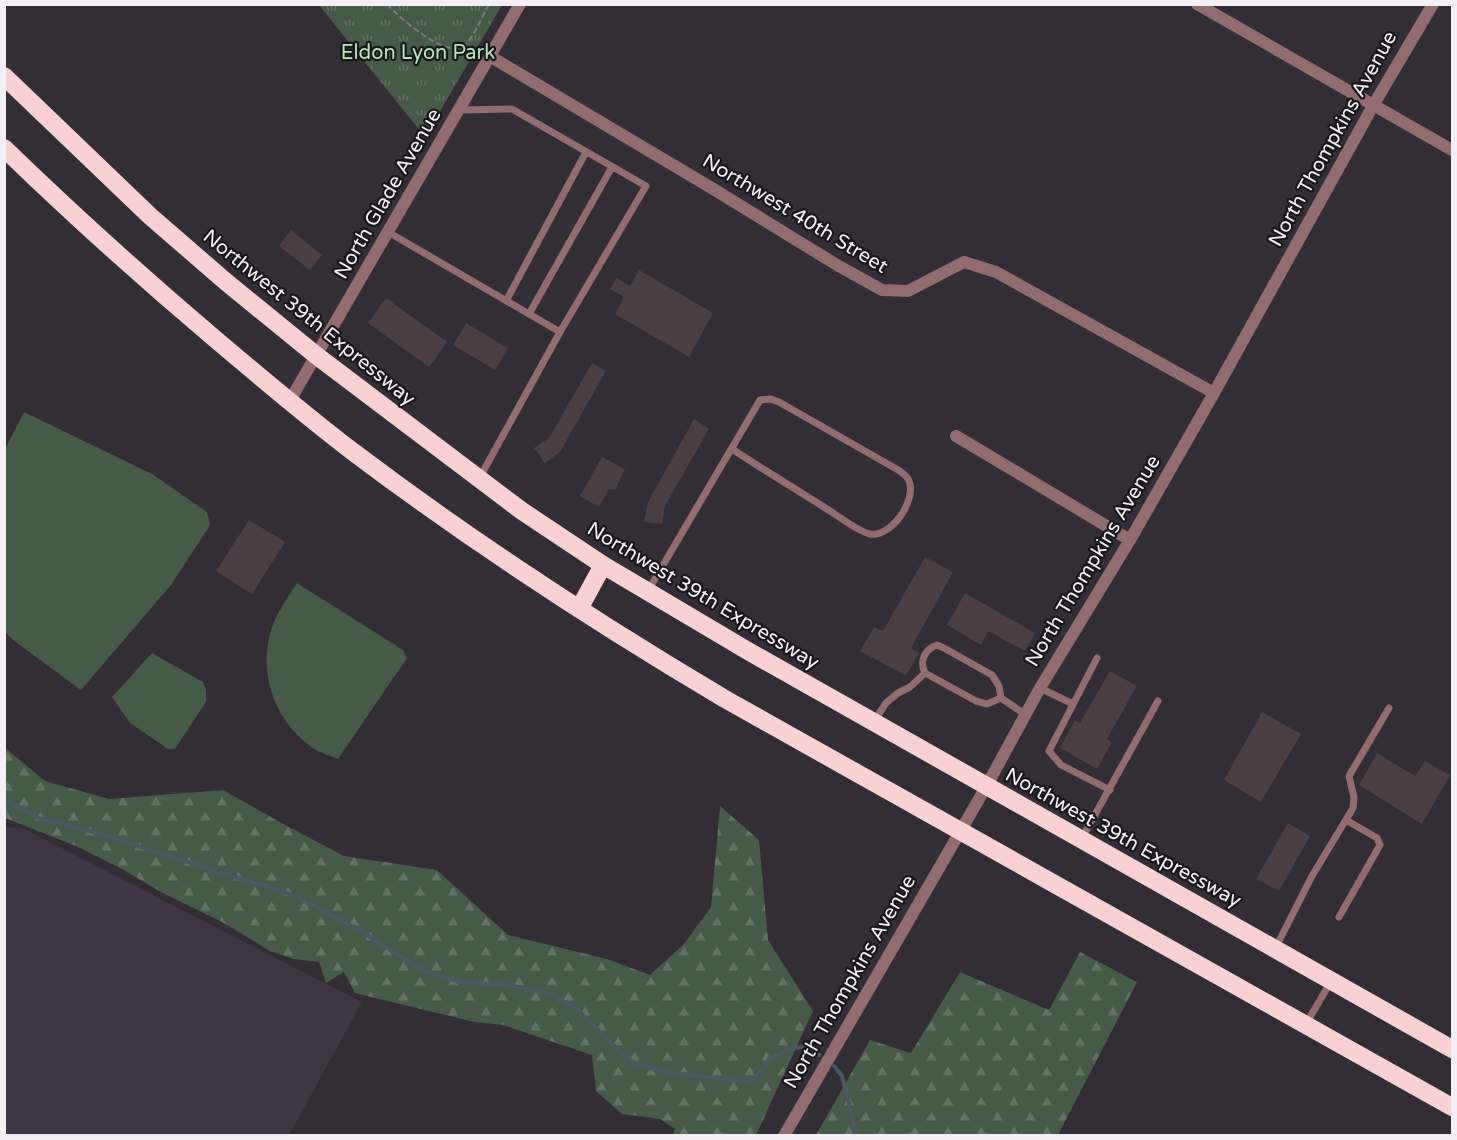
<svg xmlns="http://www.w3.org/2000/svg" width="1457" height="1140" font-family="'Varela Round',sans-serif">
<defs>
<pattern id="forest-firs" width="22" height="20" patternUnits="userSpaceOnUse" patternTransform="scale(1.5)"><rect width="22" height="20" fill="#465a48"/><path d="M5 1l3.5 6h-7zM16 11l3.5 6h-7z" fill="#617263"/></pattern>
<pattern id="park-tufts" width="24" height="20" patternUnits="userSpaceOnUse" patternTransform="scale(1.5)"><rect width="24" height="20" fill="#465a48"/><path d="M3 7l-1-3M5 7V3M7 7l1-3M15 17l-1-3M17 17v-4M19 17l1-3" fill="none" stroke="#617263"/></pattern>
</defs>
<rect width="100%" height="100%" fill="#332d35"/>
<path fill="#403643" d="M5 826 24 829 362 1002 289 1135H5Z"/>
<path fill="url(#forest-firs)" d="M4 747 45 781 109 799 223 790 287 826 344 856 437 870 508 935 607 959 650 975 684 944 711 907 720 806 759 840 768 940 813 1011 756 1135H673L675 1129 660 1119 622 1114 596 1091 592 1055 503 1025 474 1022 355 993 344 972 326 983 319 962 293 959 270 951 222 922 161 892 122 869 76 846 5 818Z
M1080 952 1137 982 1058 1135H816L870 1040 911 1053 960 972 1049 1010Z"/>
<path fill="url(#park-tufts)" d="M319 5H502L425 137Z"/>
<path fill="#465a48" d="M24 412 152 474 207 512 210 525 171 585 81 690 13 640 5 632V449Z
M297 583 403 650 407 658 338 759C330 756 321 753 313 748 274 721 257 672 272 627 278 611 288 597 297 583Z
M152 653 203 682 206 690V702L175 749H168L130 723 112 697Z"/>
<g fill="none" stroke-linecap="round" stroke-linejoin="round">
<path stroke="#495863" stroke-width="4" d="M4 799 38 818 87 830 296 896 361 931 417 967 430 973 460 982 507 985 549 993 577 1009 609 1041 634 1063 667 1072 739 1081 753 1080 757 1076 770 1058 788 1050 805 1046 819 1055
M834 1066 842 1076 857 1136"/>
</g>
<path fill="#4a3f43" d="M291 230 322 255 310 270 279 246Z
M639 270 713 313 689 357 615 314 624 297 610 289 616 278 630 286Z
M386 298 447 342 429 367 368 323Z
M466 323 508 348 495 370 453 345Z
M592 363 606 371 560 452 545 463 534 448 549 438Z
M694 419 709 429 665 506 662 524 644 522 648 502Z
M602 457 625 469 615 490 609 489 599 507 580 496Z
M249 520 285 542 252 594 216 571Z
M925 557 953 572 911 648 919 653 906 676 860 651 874 627 883 631Z
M965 593 1035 633 1025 651 988 631 981 645 947 625Z
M1110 671 1137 686 1107 739 1112 742 1097 769 1060 748 1075 720 1080 723Z
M1262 712 1301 734 1261 802 1224 780Z
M1377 753 1415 776 1425 761 1450 775 1422 824 1359 785Z
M1288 823 1310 836 1279 891 1256 879Z"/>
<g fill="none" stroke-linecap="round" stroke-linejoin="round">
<path stroke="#7d787f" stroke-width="2" stroke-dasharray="6 3" stroke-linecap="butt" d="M387 4C399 17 447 61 465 45 474 37 483 15 489 4"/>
<path stroke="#936c70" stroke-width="7" d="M388 232 560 332 646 186 512 109 460 110
M506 301 586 152
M529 314 612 167
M480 477 560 332
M649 589 760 400 771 399 779 402 900 471C903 474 908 477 909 481 917 500 891 538 870 534 859 532 840 517 830 511 797 490 764 470 732 449
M1097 658 1049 751 1061 765 1110 790
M1040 688 1073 704
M1001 698 987 704 976 701 925 673C919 661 925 649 937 645L944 648 992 675 999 686 1001 698 1026 715
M875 720 886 703 898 693 910 687 925 673
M1082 838 1158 701
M1339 917 1380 845 1377 838 1346 820
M1276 947 1312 876 1353 808 1354 798 1349 776 1389 708
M1306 1024 1330 983"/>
<path stroke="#936c70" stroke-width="12" d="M1197 4 1452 150
M491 57 710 187 837 265 882 290 908 291 964 262 996 272 1214 393
M289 402 520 4
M956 436 1130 540
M784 1136 986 787 1040 688 1130 540 1214 393 1374 104 1433 4"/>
<path stroke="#f9d1d4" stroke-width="18" d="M4 76 150 216 225 281 317 356 522 511 603 565 748 651 1452 1049
M4 148C72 214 142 277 214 338 260 377 305 415 352 451 471 541 597 623 725 699L1452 1107
M579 609 603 565"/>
</g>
<g text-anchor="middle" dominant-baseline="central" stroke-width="4.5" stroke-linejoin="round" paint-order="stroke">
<g font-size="20" fill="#b3e7ba" stroke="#19171a">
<text x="418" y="53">Eldon Lyon Park</text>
</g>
<g font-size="20" fill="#f3eff5" stroke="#19171a">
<text transform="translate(1333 139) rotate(-61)">North Thompkins Avenue</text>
<text transform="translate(388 194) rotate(-60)">North Glade Avenue</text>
<text transform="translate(795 214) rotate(31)">Northwest 40th Street</text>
<text transform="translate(309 318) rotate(39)">Northwest 39th Expressway</text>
<text transform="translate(1093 561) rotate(-59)">North Thompkins Avenue</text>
<text transform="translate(703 596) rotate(31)">Northwest 39th Expressway</text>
<text transform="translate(1123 838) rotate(29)">Northwest 39th Expressway</text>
<text transform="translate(850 982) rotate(-60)">North Thompkins Avenue</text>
</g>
</g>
<rect width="1457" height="1140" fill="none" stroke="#f3eff5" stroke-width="12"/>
</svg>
